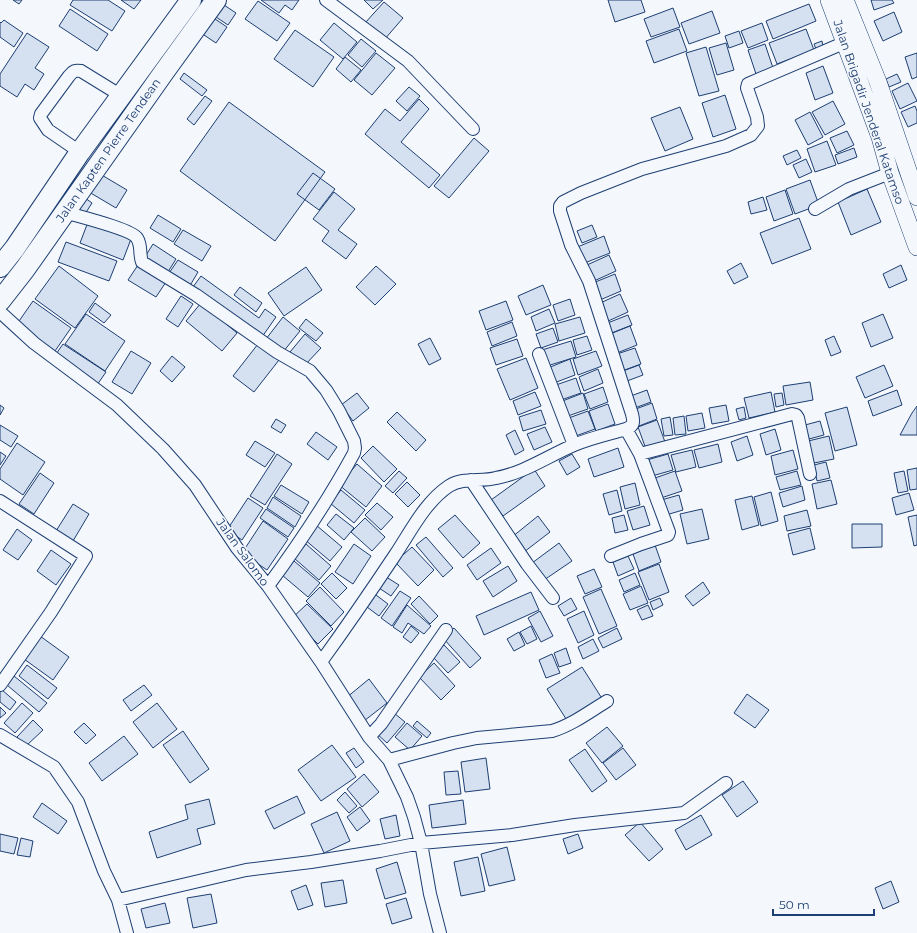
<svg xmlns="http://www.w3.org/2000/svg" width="917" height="933" font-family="Montserrat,sans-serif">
<rect width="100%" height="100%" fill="#f4f7fb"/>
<path fill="#d5e0f0" stroke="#1d3f73" d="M13 0H22L19 4Z
M73 0H108L125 11 112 31 70 5Z
M121 0H141L134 9Z
M261 0H299L292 10 285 5 279 13Z
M364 0H383L373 9Z
M608 0H641L645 12 615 22Z
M871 0H892L894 3 874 10Z
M258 1 290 23 277 41 245 19Z
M384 2 403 18 384 40 365 23Z
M221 3 236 13 228 25 213 15Z
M809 4 816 21 773 39 766 21Z
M673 8 680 27 651 37 644 19Z
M70 9 108 34 97 51 59 26Z
M712 11 720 33 689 44 681 23Z
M894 12 902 32 883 41 874 21Z
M212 17 227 27 216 43 201 33Z
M4 20 23 33 14 47 0 37V22L1 23Z
M334 23 357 42 343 59 320 40Z
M762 23 768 40 748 48 741 31Z
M679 29 687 51 654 63 646 41Z
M806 29 814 50 777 64 769 43Z
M295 30 334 57 313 87 274 59Z
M739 31 743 43 729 48 725 36Z
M27 33 49 47 35 68 44 74 34 90 25 84 17 97 0 86V74Z
M361 39 376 51 362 67 348 55Z
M822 41 823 47 816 49 814 44Z
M726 43 734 70 717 75 709 48Z
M765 44 773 68 756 74 748 50Z
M706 47 719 91 699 96 686 53Z
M376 53 395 68 372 95 354 80Z
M917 53V77L912 79 905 57Z
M345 57 361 70 351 82 336 69Z
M823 66 833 93 815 100 806 73Z
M184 73 207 90 202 96 180 79Z
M897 74 901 82 889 87 886 79Z
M908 83 917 101 900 109 892 91Z
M409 87 420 96 407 111 396 101Z
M725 95 736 129 713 137 702 103Z
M205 96 212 101 194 125 187 119Z
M419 99 429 109 401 142 440 175 429 188 365 134 385 109 400 121Z
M833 101 845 124 825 135 812 112Z
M229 102 325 172 275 241 180 171Z
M915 106 917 111V123L908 127 901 112Z
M680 107 693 139 665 151 651 118Z
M810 112 823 137 808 145 795 120Z
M847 131 854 145 837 153 830 138Z
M474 138 489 151 449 198 434 186Z
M827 141 836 165 815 172 807 149Z
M854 148 857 157 838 164 835 155Z
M797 150 801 158 787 165 783 156Z
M806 159 812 172 799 178 793 165Z
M313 173 335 189 319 210 297 194Z
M100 174 127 190 116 208 89 192Z
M810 180 819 205 795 214 786 189Z
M867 189 881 222 851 235 838 202Z
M785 190 793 214 774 221 766 197Z
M334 192 355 209 338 230 357 244 346 259 322 241 329 231 313 219Z
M81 195 92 203 83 217 72 209Z
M763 197 767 210 751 214 748 202Z
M158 215 181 229 173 242 150 228Z
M799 218 811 249 772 264 760 233Z
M88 222 131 239 123 260 80 243Z
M592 225 597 237 582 243 577 231Z
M183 230 211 246 202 261 174 244Z
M604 236 610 253 582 264 575 248Z
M66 242 117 261 109 281 58 262Z
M153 244 176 259 166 275 143 260Z
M609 255 616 271 594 281 587 265Z
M178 260 198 272 188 289 167 276Z
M741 263 748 277 734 284 727 271Z
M138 265 166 282 156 297 128 280Z
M901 265 907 280 889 288 883 274Z
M59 266 98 296 75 328 35 299Z
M376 266 396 284 375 305 356 287Z
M306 267 322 290 284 316 268 293Z
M615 274 621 291 600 300 593 283Z
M201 276 259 318 265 309 276 317 262 337 193 287Z
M543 285 551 305 526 315 518 296Z
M240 287 262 303 256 312 234 295Z
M620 294 628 312 606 322 598 304Z
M181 296 193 304 178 327 166 319Z
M570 299 575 315 558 321 553 305Z
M33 301 71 328 55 351 17 324Z
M506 301 513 320 486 330 479 311Z
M95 303 111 315 104 323 89 312Z
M201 303 237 333 222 351 186 321Z
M549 309 555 323 536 331 531 317Z
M86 314 125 341 105 371 65 344Z
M883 314 893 338 871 347 862 323Z
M628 315 632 325 609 334 605 324Z
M283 317 300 331 283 352 266 339Z
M580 317 585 333 559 341 555 324Z
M306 319 323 333 316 341 299 328Z
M512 322 517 336 492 346 487 332Z
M630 326 637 345 617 353 610 334Z
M553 328 558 342 541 348 536 334Z
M305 334 321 348 305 365 290 352Z
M587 336 592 350 577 355 573 340Z
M834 336 841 352 831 356 825 340Z
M430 338 441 359 429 365 418 344Z
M517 339 523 356 496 365 490 348Z
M571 341 576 357 547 366 542 350Z
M63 344 106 372 97 385 54 357Z
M258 344 279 360 254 392 233 376Z
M635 348 641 364 622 371 617 354Z
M131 351 151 363 132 394 112 382Z
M596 351 602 366 578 375 573 359Z
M172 356 185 367 172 382 160 371Z
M526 358 538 388 510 400 497 369Z
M570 359 575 375 554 383 548 368Z
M639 365 643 375 627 381 623 371Z
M884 365 893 386 865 398 856 377Z
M598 369 603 383 584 391 579 377Z
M576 378 581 393 558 401 553 386Z
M810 382 813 400 786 405 783 386Z
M603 387 608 402 590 409 584 394Z
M647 390 651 402 632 409 628 397Z
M897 390 902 405 873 416 868 401Z
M535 392 541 406 518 415 513 401Z
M771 392 775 412 749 418 744 398Z
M357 393 369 408 353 421 341 405Z
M583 393 588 409 565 417 560 402Z
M782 393 784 405 776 407 774 394Z
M652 403 657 419 639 426 633 410Z
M608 404 615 424 596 431 589 411Z
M0 405 4 408 0 415Z
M726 405 729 421 712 424 709 408Z
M917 406V435H900L912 413Z
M744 407 746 418 739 420 736 409Z
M847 407 857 445 835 451 825 413Z
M541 410 546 424 523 431 519 417Z
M588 411 595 429 573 437 566 419Z
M397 412 426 440 416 451 387 422Z
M702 413 705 428 688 431 686 416Z
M684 416 686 434 675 435 673 418Z
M670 417 673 435 664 436 661 419Z
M276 419 286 425 281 433 271 427Z
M657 420 665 442 646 449 638 427Z
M820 421 824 435 809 439 805 425Z
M0 425 18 436 11 447 0 440Z
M545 427 552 442 534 450 527 434Z
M775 429 781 450 766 455 760 434Z
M515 430 524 450 515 455 506 435Z
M316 432 337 447 328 460 307 444Z
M747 436 753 455 737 461 731 442Z
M829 436 834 459 809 464 804 442Z
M255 441 275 453 265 467 246 455Z
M17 443 45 462 23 495 0 479V469Z
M718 444 722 462 699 468 694 450Z
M373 446 397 469 384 482 361 458Z
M618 448 624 467 594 477 588 459Z
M692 450 696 467 676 472 671 455Z
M793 450 798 469 775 475 771 456Z
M0 452 6 456 0 465Z
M277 454 292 464 265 505 250 496Z
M572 454 580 467 567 475 559 461Z
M668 454 673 470 652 476 647 460Z
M826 462 830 478 817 481 814 465Z
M357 464 382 486 366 507 339 485Z
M917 468V489L910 490 907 470Z
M534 469 545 486 503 516 491 500Z
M399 471 407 478 393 493 385 486Z
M675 471 682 491 661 498 655 478Z
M797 471 801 485 780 490 776 477Z
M904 471 908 491 898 493 894 473Z
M40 473 54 483 34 514 19 504Z
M831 480 837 504 817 509 812 484Z
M407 482 420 495 408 507 395 494Z
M635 483 640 505 625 509 620 487Z
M281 485 309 502 302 514 274 496Z
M802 486 805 500 783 507 779 493Z
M341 490 365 510 354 523 330 503Z
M617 490 622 511 609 515 603 494Z
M771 492 778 521 761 526 754 497Z
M909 493 914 510 896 515 892 498Z
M679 495 683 510 666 515 661 500Z
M752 496 759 525 742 530 735 500Z
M273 497 301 516 295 527 267 508Z
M248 498 263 508 242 540 227 530Z
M377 503 393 517 381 530 365 515Z
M73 504 89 514 73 541 56 531Z
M644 506 650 525 633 530 627 511Z
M266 509 294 528 288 537 260 518Z
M702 509 709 539 687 544 680 514Z
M807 510 811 526 787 531 784 516Z
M336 514 354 528 344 540 327 525Z
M455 515 480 543 463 558 438 529Z
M624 515 628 530 615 533 612 518Z
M917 515V545L914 546 908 517Z
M538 516 550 532 524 552 512 537Z
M365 518 385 537 372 551 351 532Z
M263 521 288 539 267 570 242 553Z
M852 524H882V547L852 548Z
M316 525 342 547 330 561 304 539Z
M810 528 815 549 793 555 788 534Z
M17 529 32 540 18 560 3 550Z
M426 537 453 568 443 577 416 545Z
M559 543 572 561 544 580 532 563Z
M306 544 331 566 319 580 294 558Z
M354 544 371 556 353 584 335 572Z
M655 545 661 562 639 571 633 554Z
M412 547 434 570 418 586 395 562Z
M491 548 501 563 477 580 467 565Z
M51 550 71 564 56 585 37 571Z
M628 556 634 569 618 576 613 562Z
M294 561 320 583 308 597 282 575Z
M659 564 669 592 649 600 638 572Z
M508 566 517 581 493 597 483 581Z
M594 569 602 587 585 594 577 576Z
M332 573 347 588 336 599 321 584Z
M635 573 640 585 624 592 619 580Z
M383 575 399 585 391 596 376 586Z
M703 582 710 593 693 606 685 596Z
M641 586 648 603 630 610 623 594Z
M320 587 344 612 331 626 306 601Z
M601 589 617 626 599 634 583 597Z
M400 591 411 598 392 626 381 618Z
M372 592 388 604 379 616 363 604Z
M531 592 539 610 484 635 476 616Z
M419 596 438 616 430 624 411 604Z
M571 598 577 609 564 616 558 606Z
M660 598 663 605 653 610 650 602Z
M307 604 333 629 318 644 292 618Z
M407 605 431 626 424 634 408 623 402 633 393 627Z
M648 605 653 616 642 620 637 610Z
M540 611 553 636 541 642 528 618Z
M584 611 594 635 578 643 567 619Z
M411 626 419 633 411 643 403 637Z
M531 626 537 639 527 644 520 632Z
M454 628 481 658 470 668 443 638Z
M617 628 622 639 603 648 598 638Z
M519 632 525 645 514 651 507 639Z
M40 636 69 657 53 680 24 659Z
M593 639 599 651 583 659 578 647Z
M444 645 460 662 448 673 432 656Z
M566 648 571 663 559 667 554 653Z
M552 654 560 673 546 678 539 660Z
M434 663 455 686 441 700 419 677Z
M27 665 57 688 48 699 19 676Z
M582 667 603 700 568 722 547 689Z
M14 676 47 703 39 712 7 685Z
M369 679 387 703 364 721 346 698Z
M144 685 152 695 131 711 123 700Z
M2 690 16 702 10 710 0 702V691Z
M747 694 769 710 755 728 734 713Z
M22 703 33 713 15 733 4 723Z
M157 703 177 729 153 748 133 722Z
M0 707 6 713 0 718Z
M394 713 405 722 387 743 377 734Z
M33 720 43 730 26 746 17 737Z
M417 721 431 733 427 738 413 726Z
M84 723 96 735 86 744 74 732Z
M407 723 422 736 410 750 395 737Z
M607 727 623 746 602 763 586 743Z
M183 731 209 769 190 783 163 745Z
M124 736 138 754 102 781 89 763Z
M332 745 356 777 321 801 298 770Z
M354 748 364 762 356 768 346 753Z
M623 748 636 765 616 780 603 763Z
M585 749 607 781 592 792 569 760Z
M486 758 490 789 465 792 461 762Z
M458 771 461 794 446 795 444 772Z
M364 774 379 792 362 807 347 789Z
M743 781 758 802 737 817 722 795Z
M345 792 357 806 349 813 337 800Z
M297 796 305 813 274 829 265 811Z
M209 799 215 824 197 829 201 844 157 858 149 832 188 819 185 805Z
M463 800 466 824 432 828 429 805Z
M42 803 67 821 58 834 33 817Z
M360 807 370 821 357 831 347 817Z
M337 812 350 841 324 853 311 824Z
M396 815 400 836 385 839 380 819Z
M701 815 712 835 686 850 675 830Z
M640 822 663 849 649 861 625 835Z
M0 834 18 838 14 854 0 851Z
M578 834 583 848 568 854 563 839Z
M21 838 33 841 30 857 17 855Z
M507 847 515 880 489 886 481 854Z
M478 857 485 891 461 896 454 862Z
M397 862 406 893 385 899 376 869Z
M343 880 347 903 325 907 321 883Z
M891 881 899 902 883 909 875 888Z
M306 885 313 905 298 910 291 891Z
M211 894 217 923 193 928 187 898Z
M406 898 412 918 392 924 386 904Z
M165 903 170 923 146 928 141 909Z"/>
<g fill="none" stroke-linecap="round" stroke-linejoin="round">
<defs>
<path id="minor" d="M326 0 408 61 473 129
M80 152 48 130 40 118 41 114 69 76C73 71 75 70 81 71L120 95
M815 209 849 189 890 173
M64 212C77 216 131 229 137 238 142 246 139 254 142 262L196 295 277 352 310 371 326 390 339 411 354 441 355 448 354 453C329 499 299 544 268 586
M0 312 34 343 117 405 163 449 195 485 237 548 268 586 321 662 369 737 389 760 407 797 414 817 421 843 430 894 440 933
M539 354 574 445
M640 454 792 414 796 415 798 418 810 474
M471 480 527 564 553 598
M0 501 86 556 51 612 0 685
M611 556 641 544 668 535 669 532 640 454 626 429
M321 662C347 626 371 591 395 555 411 531 425 502 449 486 463 477 481 482 496 478 524 473 548 456 574 445 590 438 609 434 626 429 634 426 634 422 632 414L589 281 571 245 560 211V206L563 202 581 193 642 169 726 146 751 135 758 126 757 117 747 88 748 84 846 42
M0 735 54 767 78 802 104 871 118 900 246 870 311 862 380 851 421 843 512 835 575 825 684 813 726 783
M369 737 381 724 446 630
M389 760 453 743 477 738 552 731C572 725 589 712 607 701
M118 900 127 933"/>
<path id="secondary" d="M829 0 880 137 890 173 917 247
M845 0 878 82 917 197"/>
<path id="trunk" d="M0 267 15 248 80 152 191 0
M0 301 25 269 164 72 216 0"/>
</defs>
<use href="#minor" stroke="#1d3f73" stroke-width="14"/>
<use href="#secondary" stroke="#1d3f73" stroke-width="18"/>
<use href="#trunk" stroke="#1d3f73" stroke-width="22"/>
<use href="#minor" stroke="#f4f7fb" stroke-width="12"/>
<use href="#secondary" stroke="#f4f7fb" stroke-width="17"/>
<use href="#trunk" stroke="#f4f7fb" stroke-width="20"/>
</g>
<g text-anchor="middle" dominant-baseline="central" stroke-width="3" stroke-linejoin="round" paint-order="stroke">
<g font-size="12" fill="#1d3f73" stroke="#f4f7fb">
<text transform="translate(869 112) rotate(71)">Jalan Brigadir Jenderal Katamso</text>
<text transform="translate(108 150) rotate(-55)">Jalan Kapten Pierre Tendean</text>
<text transform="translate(243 552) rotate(54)">Jalan Salomo</text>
</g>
</g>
<path d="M773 909v6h101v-6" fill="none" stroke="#1d3f73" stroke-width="2"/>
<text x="779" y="909" font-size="12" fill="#1d3f73" stroke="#f4f7fb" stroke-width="3" paint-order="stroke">50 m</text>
</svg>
